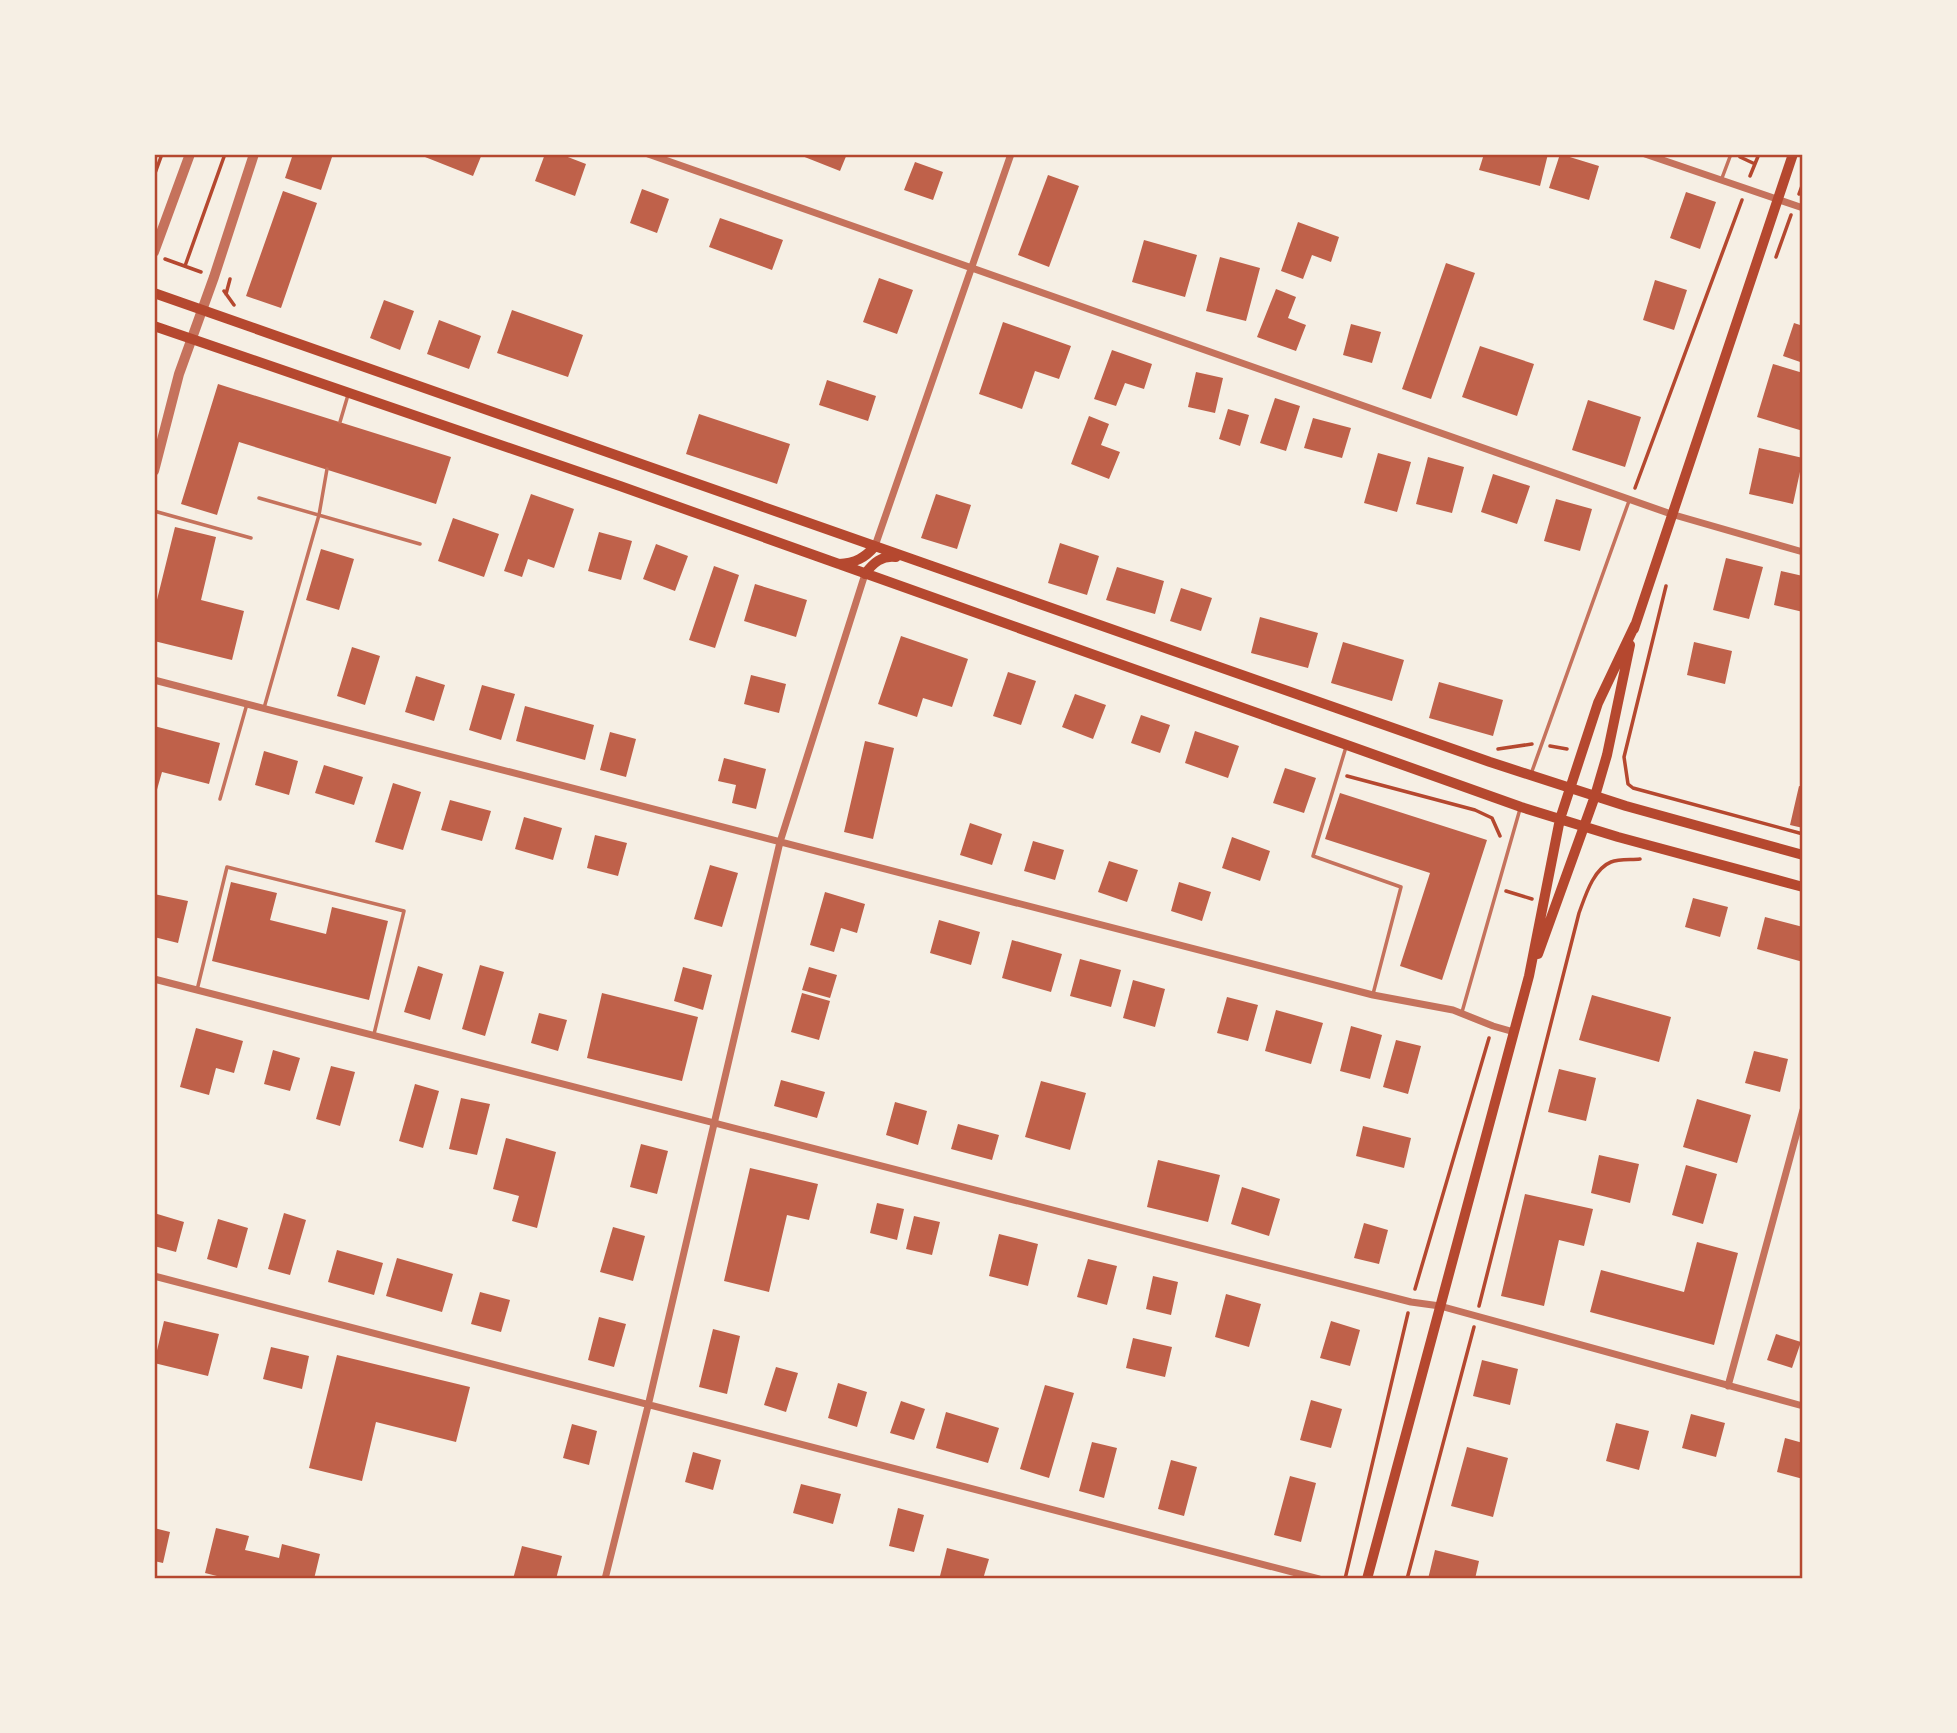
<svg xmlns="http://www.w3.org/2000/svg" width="1957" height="1733" font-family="Literata,serif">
<rect width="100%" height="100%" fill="#f6efe4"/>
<path fill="#bf614a" d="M293 154H333L321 190 285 178Z
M426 154H482L473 176 425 157Z
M545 154H560L586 164 575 196 535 181Z
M797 154H847L840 171Z
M1484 154H1548L1540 186 1479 170Z
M1560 154 1599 166 1589 200 1549 188Z
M915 162 943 172 933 200 904 190Z
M1048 175 1079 186 1049 267 1018 255Z
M642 189 669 199 657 233 630 223Z
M283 191 317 203 281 308 246 296Z
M1686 192 1716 202 1700 249 1670 238Z
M720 218 783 240 772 270 709 247Z
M1298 222 1339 237 1331 262 1312 255 1303 279 1281 271Z
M1144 240 1197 255 1185 297 1132 282Z
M1220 257 1260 268 1246 321 1206 311Z
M1446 263 1475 273 1431 399 1402 389Z
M879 278 913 290 897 334 863 322Z
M1655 280 1687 290 1674 330 1643 320Z
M1276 289 1296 297 1288 318 1306 325 1296 351 1257 337Z
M384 300 414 311 400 350 370 338Z
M512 310 583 335 568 377 497 353Z
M439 320 481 336 469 369 427 354Z
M1003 322 1071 346 1059 379 1035 371 1022 409 979 394Z
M1794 323 1803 326V363L1783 356Z
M1351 324 1381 332 1372 363 1343 355Z
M1480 346 1534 364 1517 416 1462 397Z
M1112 350 1152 364 1144 389 1125 383 1116 406 1094 399Z
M1773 364 1803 373V431L1757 417Z
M1196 372 1223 378 1215 413 1188 407Z
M827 380 876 396 868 421 819 405Z
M218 384 451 457 436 504 239 442 217 515 181 504Z
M1275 398 1300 406 1286 451 1260 443Z
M1588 400 1641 417 1625 467 1572 450Z
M1228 409 1249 415 1240 446 1219 439Z
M699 414 790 444 777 484 686 454Z
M1089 416 1109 424 1101 445 1120 452 1109 479 1071 464Z
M1313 418 1351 428 1342 458 1304 448Z
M1759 448 1803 458 1793 504 1749 494Z
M1378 453 1411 462 1397 512 1364 503Z
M1428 457 1464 467 1452 513 1416 504Z
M1493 474 1530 486 1517 524 1481 512Z
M531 494 574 509 554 568 528 559 522 577 504 571Z
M936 494 971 505 957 549 921 538Z
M1556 499 1592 509 1580 551 1544 541Z
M453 518 499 534 484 577 438 561Z
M175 527 216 537 201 600 244 611 232 660 154 641V612Z
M599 532 632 541 621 580 588 571Z
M1060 543 1099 556 1087 595 1048 583Z
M656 544 688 556 675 591 643 579Z
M321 549 354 559 339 610 306 600Z
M1726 558 1763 567 1749 619 1713 610Z
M714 566 739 575 715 648 689 640Z
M1117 567 1164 581 1155 614 1106 600Z
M1781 571 1803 576V612L1774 605Z
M755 584 807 600 796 637 744 621Z
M1181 588 1212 598 1201 631 1170 621Z
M1260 617 1318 633 1308 668 1251 653Z
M901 636 968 659 952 707 923 698 917 717 878 704Z
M1343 642 1404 660 1392 701 1331 683Z
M1694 642 1732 651 1725 684 1687 675Z
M352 647 380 656 365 705 337 696Z
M1008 672 1036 681 1021 725 993 716Z
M751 675 786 684 779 713 744 704Z
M416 676 445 685 434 721 405 712Z
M1439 682 1503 700 1493 736 1429 718Z
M482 685 515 694 501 740 469 730Z
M1075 694 1106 705 1093 739 1062 727Z
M525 706 594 725 585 760 516 741Z
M1141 715 1170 725 1160 753 1131 743Z
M154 726 220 743 209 784 162 772 156 793H154Z
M1195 731 1239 746 1228 778 1185 763Z
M610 732 636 739 626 777 600 770Z
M865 741 894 748 873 839 844 832Z
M264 751 298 761 289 795 255 785Z
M724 758 766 769 756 809 732 803 736 785 718 781Z
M324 765 363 777 354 805 315 793Z
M1285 768 1316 778 1304 813 1273 803Z
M393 783 421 792 403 850 375 842Z
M1799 786 1803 787V828L1790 825Z
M1340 793 1487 840 1442 980 1400 966 1430 873 1325 839Z
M450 800 491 811 482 841 441 830Z
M524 817 562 828 553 860 515 849Z
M970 823 1002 834 992 865 960 855Z
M595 835 627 843 618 876 587 868Z
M1232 837 1270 851 1260 881 1222 868Z
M1033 841 1064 850 1055 880 1024 871Z
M1109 861 1138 870 1127 902 1098 892Z
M710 865 738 873 722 927 694 919Z
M231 882 277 893 270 920 326 934 332 907 388 921 369 1000 212 961Z
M1179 882 1211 892 1202 921 1171 911Z
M825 892 865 904 857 933 841 928 834 952 810 945Z
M154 894 188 901 178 943 154 937Z
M1693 898 1728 907 1720 937 1685 927Z
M1765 917 1803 927V962L1757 949Z
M939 920 980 932 971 965 930 953Z
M1012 940 1062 954 1051 992 1002 978Z
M1080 959 1121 970 1111 1007 1070 996Z
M480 965 504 972 485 1036 462 1029Z
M418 966 443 974 430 1020 404 1012Z
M683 967 712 975 703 1010 674 1001Z
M809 967 837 975 830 998 802 990Z
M1133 980 1165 989 1155 1027 1123 1018Z
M602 993 698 1017 682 1081 587 1058Z
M802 993 830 1001 819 1040 791 1032Z
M1592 995 1671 1017 1659 1062 1579 1040Z
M1227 997 1258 1005 1248 1041 1217 1033Z
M1276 1010 1323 1023 1311 1064 1265 1051Z
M539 1013 567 1020 558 1051 531 1043Z
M1351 1026 1382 1035 1370 1079 1340 1071Z
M196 1028 243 1041 234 1073 216 1068 209 1095 180 1087Z
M1396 1040 1421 1046 1408 1094 1383 1087Z
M273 1050 300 1058 290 1091 264 1084Z
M1754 1051 1788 1059 1780 1092 1745 1083Z
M331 1066 355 1072 340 1126 316 1119Z
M1559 1069 1596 1078 1586 1121 1548 1112Z
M781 1080 825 1092 817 1118 774 1106Z
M1041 1081 1086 1093 1070 1150 1025 1137Z
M415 1084 439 1091 423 1148 399 1141Z
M461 1098 490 1104 477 1155 449 1149Z
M1697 1099 1751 1115 1737 1163 1683 1147Z
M895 1102 927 1111 918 1145 886 1135Z
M958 1124 999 1135 992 1160 951 1149Z
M1363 1126 1411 1138 1404 1168 1356 1156Z
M506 1138 556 1152 537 1228 512 1221 519 1196 493 1189Z
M641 1144 668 1151 657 1194 630 1187Z
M1599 1155 1639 1164 1630 1203 1591 1193Z
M1158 1160 1220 1175 1208 1222 1147 1207Z
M1686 1165 1717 1174 1703 1224 1672 1215Z
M750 1168 818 1184 809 1220 787 1215 769 1292 724 1281Z
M1242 1187 1280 1199 1269 1236 1231 1224Z
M1525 1194 1593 1209 1584 1246 1559 1240 1544 1306 1501 1296Z
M877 1203 904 1209 897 1240 870 1233Z
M154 1213 184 1222 176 1252 154 1246Z
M284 1213 306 1220 290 1275 268 1269Z
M914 1216 940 1222 932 1255 906 1249Z
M218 1219 248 1228 237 1268 207 1259Z
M1364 1223 1388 1230 1379 1264 1354 1258Z
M613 1227 645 1236 633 1281 600 1272Z
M999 1234 1038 1244 1028 1286 989 1276Z
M1697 1242 1738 1253 1714 1345 1590 1312 1601 1270 1684 1292Z
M337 1250 383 1263 374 1295 328 1282Z
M397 1258 453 1274 442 1312 386 1296Z
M1088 1259 1117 1266 1107 1305 1077 1297Z
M1153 1276 1178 1282 1171 1315 1146 1309Z
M480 1292 510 1300 501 1332 471 1324Z
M1226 1294 1261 1304 1249 1347 1215 1337Z
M599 1317 626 1324 614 1367 588 1360Z
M164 1321 219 1334 208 1376 154 1363Z
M1331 1321 1360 1330 1350 1366 1320 1358Z
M713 1329 740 1336 727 1394 699 1387Z
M1776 1334 1801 1342 1792 1368 1767 1360Z
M1133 1338 1172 1347 1165 1377 1126 1368Z
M271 1347 309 1356 302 1389 263 1379Z
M337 1355 470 1387 456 1442 376 1422 362 1481 309 1468Z
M1482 1360 1518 1369 1510 1405 1473 1396Z
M776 1367 798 1373 786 1412 764 1405Z
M838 1383 867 1392 857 1427 828 1418Z
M1045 1385 1074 1393 1049 1478 1020 1469Z
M1311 1400 1342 1409 1331 1448 1300 1440Z
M901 1401 925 1409 914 1440 890 1433Z
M946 1412 999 1428 988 1463 936 1448Z
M1691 1414 1725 1423 1716 1457 1682 1448Z
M1616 1423 1649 1431 1639 1470 1606 1461Z
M572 1424 597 1431 589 1465 563 1458Z
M1785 1438 1803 1443V1479L1777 1472Z
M1092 1442 1117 1448 1104 1498 1079 1491Z
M1467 1447 1508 1458 1493 1517 1451 1506Z
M693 1452 721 1460 713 1490 685 1482Z
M1171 1460 1197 1467 1184 1516 1158 1509Z
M1290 1476 1316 1483 1301 1542 1274 1535Z
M801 1484 841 1494 833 1524 793 1513Z
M898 1508 924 1515 914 1552 889 1546Z
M154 1528 170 1532 163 1563 154 1561Z
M216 1528 249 1536 245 1550 279 1558 282 1544 320 1554 314 1579H229L205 1573Z
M522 1546 562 1556 556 1579H513Z
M947 1548 989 1559 983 1579H951L940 1576Z
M1435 1550 1479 1561 1475 1579H1428Z"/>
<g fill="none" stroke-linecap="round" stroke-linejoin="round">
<path stroke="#b5482f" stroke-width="3.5" d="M1740 157 1755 164
M154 176 162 154
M1750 176 1759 154
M1799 194 1803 183
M1776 257 1791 215
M165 259 201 272
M185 266 225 154
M224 291 234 305
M226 294 230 279
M1635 488 1742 200
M1666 586 1624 757 1628 784 1633 788 1803 834
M1550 746 1567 749
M1498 749 1532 744
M1347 776 1475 810 1492 818 1500 836
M1506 891 1532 899
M1415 1289 1489 1038
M1479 1306 1579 913C1585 897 1593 869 1611 862 1619 859 1631 860 1640 859
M1345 1579 1408 1313
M1407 1579 1474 1327"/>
<path stroke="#c5725c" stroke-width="3.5" d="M1722 178 1731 154
M340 422 348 395
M259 498 420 544
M154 511 251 538
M264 708 319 515 327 469
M1346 747 1313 856 1401 887 1373 994
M1531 774 1629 501
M220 799 247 704
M197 990 227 867 404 911 374 1034
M1462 1012 1520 809"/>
<path stroke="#c5725c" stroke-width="7" d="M648 154 1671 514 1803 552
M1645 154 1803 208
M875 546 1011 154
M154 680 1373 995 1453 1010 1493 1026 1514 1032
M154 979 1411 1302 1440 1306 1803 1406
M154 1276 1319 1579
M1728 1386 1803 1110
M605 1579 648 1406 780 842 865 574"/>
<path stroke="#c5725c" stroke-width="10" d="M154 252 190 154
M154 471 179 374 214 277 254 154"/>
<path stroke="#b5482f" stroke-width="10" d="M154 293 1490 762 1626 806 1803 855
M154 326 620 486 1521 807 1618 837 1803 887
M839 564C855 563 865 558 875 546
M865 574C873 563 882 555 896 557
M1634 629 1793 154
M1538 954 1595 796 1607 755 1630 645
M1367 1579 1529 976 1560 819 1598 703 1635 625"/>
</g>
<rect width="1957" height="1733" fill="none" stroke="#f6efe4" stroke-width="312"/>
<rect x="156" y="156" width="1645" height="1421" fill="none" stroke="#b5482f" stroke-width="2.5"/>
</svg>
